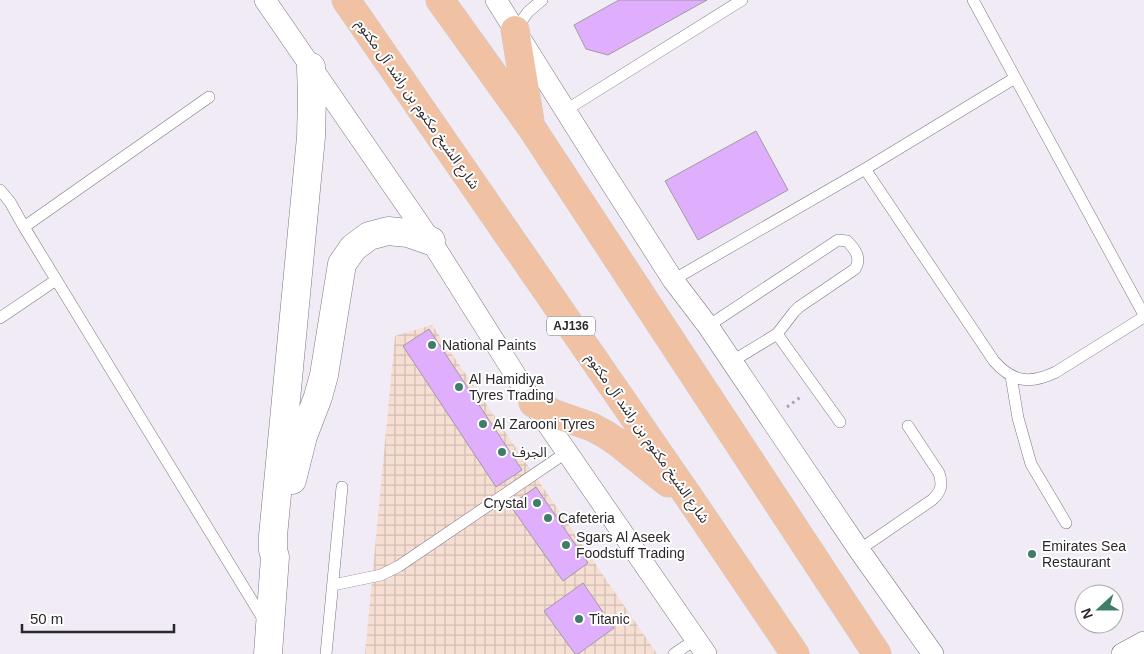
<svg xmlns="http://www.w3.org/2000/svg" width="1144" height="654" font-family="Helvetica,'Noto Sans Arabic',sans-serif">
<defs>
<pattern id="industrial-grid" width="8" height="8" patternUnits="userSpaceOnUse" patternTransform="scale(1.25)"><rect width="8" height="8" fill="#f6ded3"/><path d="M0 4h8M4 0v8" fill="none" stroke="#d3beb5"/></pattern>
</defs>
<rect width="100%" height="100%" fill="#f1ebf6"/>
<path fill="url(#industrial-grid)" d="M432 325 657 654H365L395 336Z"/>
<path fill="#dfaffd" stroke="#a09aa4" d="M619 0H707L608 55 586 49 574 25Z
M756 131 788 190 698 240 665 181Z
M429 329 522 470 496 487 403 346Z
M536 487 588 563 563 581 510 505Z
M583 583 614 628 578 654H575L544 611Z"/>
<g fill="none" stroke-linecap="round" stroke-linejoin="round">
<defs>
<path id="service" d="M973 0 1144 315
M515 30 528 12 542 0
M566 110 742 0
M865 169 994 361C1013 383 1031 384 1056 372L1144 317
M0 190 10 202 24 227 209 97
M24 227 265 622
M673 280 865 169 1015 78
M0 318 56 280
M708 326 838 240 847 241C855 249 862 258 855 269L799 307 794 312 777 334 731 362
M777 334 840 422
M1011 376 1018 418 1031 464 1066 523
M859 550 932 500C941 492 943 485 939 473L908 426
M333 585 381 575 399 566 567 452
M326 654 342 487
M674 654 696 639"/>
<path id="minor" d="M265 0 431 241 533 403 706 654
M496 0 604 172 673 280 708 326 859 550 933 654
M1122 654 1144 642"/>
<path id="tertiary" d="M292 480 303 436 318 397 324 375 342 264 353 248 369 236 388 231 408 233 431 241
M268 654 275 557 273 550V536L311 137 312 97 311 67"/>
<path id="primary" d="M346 0 693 503 795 654
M440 0 531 127 877 654
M515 30 530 121
M533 403 555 414 592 427 605 434 617 442 668 483"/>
</defs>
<use href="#service" stroke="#7c7780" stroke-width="12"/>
<use href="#minor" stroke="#7c7780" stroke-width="22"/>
<use href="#tertiary" stroke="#7c7780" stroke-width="29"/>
<use href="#primary" stroke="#cccbcc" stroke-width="29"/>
<path stroke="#a7a2ab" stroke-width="3" stroke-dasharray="2.5 4" stroke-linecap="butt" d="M787 407 802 396"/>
<use href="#service" stroke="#fff" stroke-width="11"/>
<use href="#minor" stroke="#fff" stroke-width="21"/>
<use href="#tertiary" stroke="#fff" stroke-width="28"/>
<use href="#primary" stroke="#f0c2a3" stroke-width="28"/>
</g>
<g fill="#3e7d6a" stroke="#fff" stroke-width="2">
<circle cx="432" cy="345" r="5"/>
<circle cx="459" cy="387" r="5"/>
<circle cx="483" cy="424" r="5"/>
<circle cx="502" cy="452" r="5"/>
<circle cx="537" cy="503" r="5"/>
<circle cx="548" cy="518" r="5"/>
<circle cx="566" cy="545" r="5"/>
<circle cx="1032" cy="554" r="5"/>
<circle cx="579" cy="619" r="5"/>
</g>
<g text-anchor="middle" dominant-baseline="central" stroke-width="4" stroke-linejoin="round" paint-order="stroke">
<rect fill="#fff" stroke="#6b686b" stroke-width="1" x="547" y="316.5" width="48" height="19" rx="4"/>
<g font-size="12" font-weight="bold" fill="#2b282c">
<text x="571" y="326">AJ136</text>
</g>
<g font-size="14" fill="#2b282c" stroke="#fff">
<text transform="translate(418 104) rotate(55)">شارع الشيخ مكتوم بن راشد آل مكتوم</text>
<text transform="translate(648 438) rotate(55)">شارع الشيخ مكتوم بن راشد آل مكتوم</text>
</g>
<g font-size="14" fill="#2b282c" stroke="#fff" text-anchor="start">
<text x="442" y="345">National Paints</text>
<text x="469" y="379">Al Hamidiya<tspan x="469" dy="16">Tyres Trading</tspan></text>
<text x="493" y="424">Al Zarooni Tyres</text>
<text x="512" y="452">الجرف</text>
<text x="527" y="503" text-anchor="end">Crystal</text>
<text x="558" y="518">Cafeteria</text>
<text x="576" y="537">Sgars Al Aseek<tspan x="576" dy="16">Foodstuff Trading</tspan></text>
<text x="1042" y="546">Emirates Sea<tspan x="1042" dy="16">Restaurant</tspan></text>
<text x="589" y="619">Titanic</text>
</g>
</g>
<g transform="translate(1099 609) rotate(249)"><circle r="24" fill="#ffffff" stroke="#aaa9ab"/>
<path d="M0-4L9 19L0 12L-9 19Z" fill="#3e7d6a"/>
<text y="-8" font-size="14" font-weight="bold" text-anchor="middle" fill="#2b282c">N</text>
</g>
<path d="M22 624v8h152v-8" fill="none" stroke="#2b282c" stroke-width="2.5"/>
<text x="30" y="624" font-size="15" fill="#2b282c" stroke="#ffffff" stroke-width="4" paint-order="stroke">50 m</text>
</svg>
